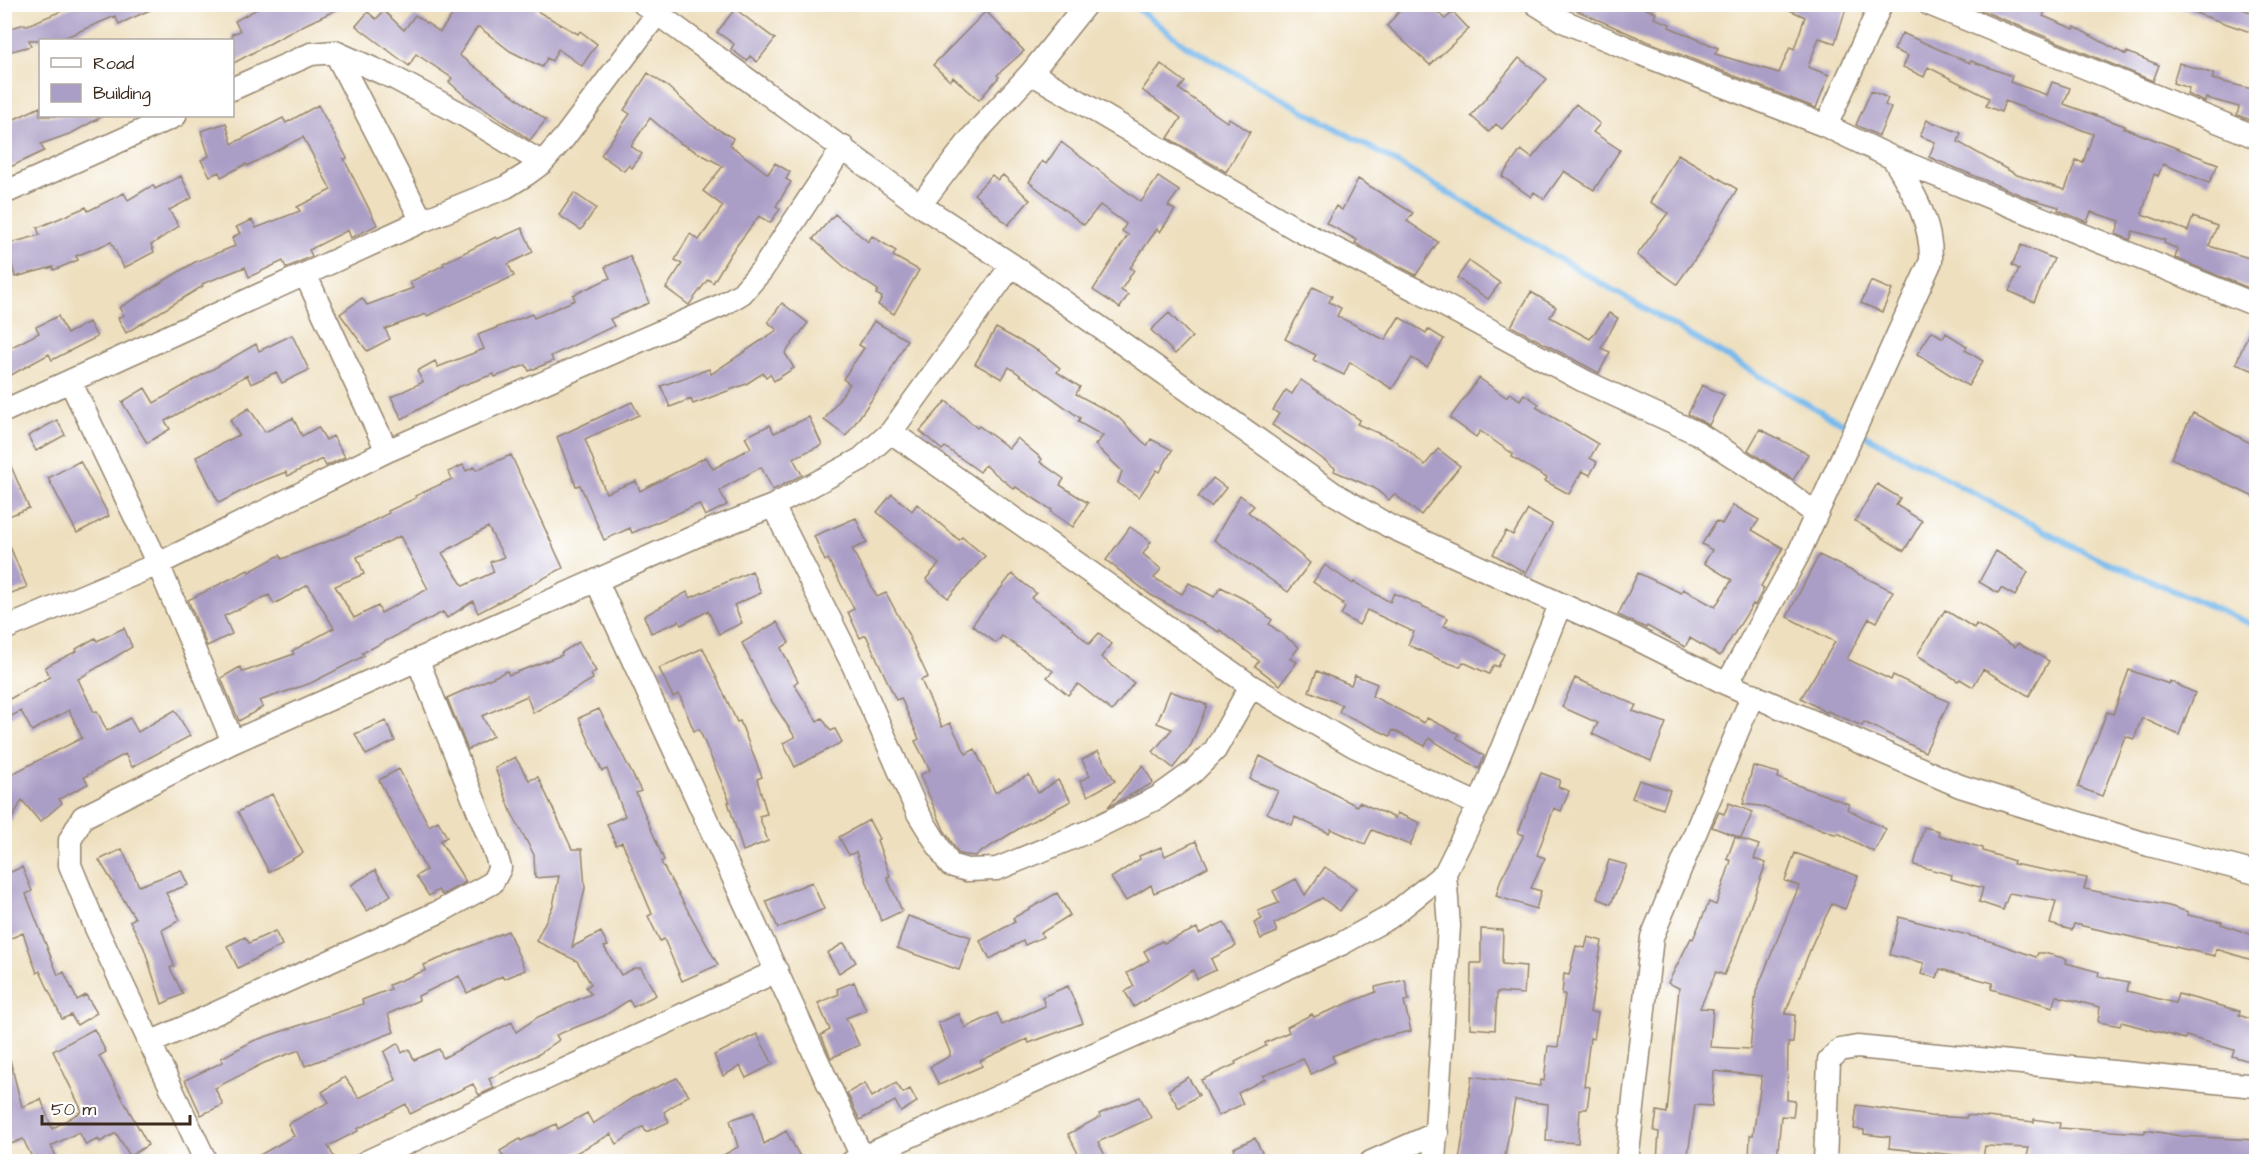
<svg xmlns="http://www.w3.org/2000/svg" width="2261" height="1166" font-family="'Architects Daughter',sans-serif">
<rect width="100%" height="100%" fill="#fff"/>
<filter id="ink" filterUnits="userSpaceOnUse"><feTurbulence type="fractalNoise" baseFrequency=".0167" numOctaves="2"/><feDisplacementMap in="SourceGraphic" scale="12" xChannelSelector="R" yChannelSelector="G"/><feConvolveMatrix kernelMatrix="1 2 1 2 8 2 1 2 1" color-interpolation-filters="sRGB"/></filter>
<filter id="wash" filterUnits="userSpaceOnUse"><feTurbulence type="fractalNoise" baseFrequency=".008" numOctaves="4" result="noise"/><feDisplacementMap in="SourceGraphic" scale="24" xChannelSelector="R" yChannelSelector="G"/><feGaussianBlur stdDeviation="1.35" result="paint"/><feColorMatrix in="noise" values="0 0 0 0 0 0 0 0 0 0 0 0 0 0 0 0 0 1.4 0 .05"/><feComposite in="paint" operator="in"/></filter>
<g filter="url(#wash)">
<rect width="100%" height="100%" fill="#eedfbe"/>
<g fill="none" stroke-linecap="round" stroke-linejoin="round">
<path stroke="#77b9ec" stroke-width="6" d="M1132 4 1185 45 1373 149 1814 408 2086 553 2256 626"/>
</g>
<g id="blocks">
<path fill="#ab9ec6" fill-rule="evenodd" d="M79 4H163L119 24 115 16 59 40H29L31 46 4 53V30L25 24V26Z
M266 4 310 5 349 4 302 26 232 64V34L240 31 235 21Z
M460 4H539L535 10 578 34 580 31 597 44 582 66 558 49 552 61 547 58 542 67 510 51 479 27 476 29 459 55 546 120 530 140 466 97 449 82 452 78 416 54 409 66 356 26 368 12 376 19 384 11 404 30 415 15 440 32Z
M1405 4H1429L1445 19 1453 12 1469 29 1430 65 1387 26Z
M1562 4H1634L1656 13 1654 18 1670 24 1669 27 1718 48 1715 54 1779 73 1790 47 1794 49 1805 17 1777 4H1831L1846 9 1835 43 1819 38 1808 67 1829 75 1816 108 1644 40Z
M1966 4H2035L2046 9 2043 16 2074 29 2075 27 2126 55 2127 52 2159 65 2153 81Z
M2179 4H2244L2242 9 2256 14V34L2178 7Z
M735 9 775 39 757 62 750 56 747 61 731 49 734 44 717 32Z
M986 11 1024 51 997 75 999 77 979 100 953 77 950 81 933 65Z
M1902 33 1970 63 1971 61 2012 76 2010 82 2047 95 2052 82 2070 88 2064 104 2125 126 2124 128 2218 164 2209 183 2163 164 2158 176 2154 174 2142 214 2188 231 2193 217 2217 226 2209 246 2256 260V291L2175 258 2178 249 2164 243 2165 240 2133 231 2130 240 2116 234 2120 221 2091 212 2087 222 2058 210 2059 207 2028 198 1929 157 1935 142 1920 136 1927 120 1961 133 1958 142 2017 175 2065 190 2076 160 2083 163 2093 134 2005 101 2001 112 1986 106 1989 98 1928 67 1924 77 1903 67 1908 56 1894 50Z
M1519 58 1547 79 1502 129 1496 124 1489 132 1471 116Z
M2179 63 2214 74 2212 79 2256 90V122L2237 115 2239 107 2206 98 2205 102 2187 94 2189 88 2173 83Z
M1161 64 1185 82 1179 89 1227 122 1229 118 1250 132 1226 172 1168 138 1181 118 1142 90Z
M648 73 668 87 712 126 733 138 730 145 768 174 775 163 790 172 786 179 791 182 776 206 780 209 770 223 759 216 731 253 713 283 708 279 689 305 666 288 682 264 675 260 690 234 699 240 723 206 703 191 723 166 680 143 650 118 631 146 642 154 632 168 629 165 624 171 601 155 630 114 624 110Z
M1871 91 1888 98 1885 105 1891 108 1879 136 1856 125Z
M1576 104 1600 124 1593 132 1620 150 1594 190 1564 171 1544 199 1534 192 1531 197 1502 176 1521 150 1532 158Z
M318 105 347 158 344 159 377 225 351 238 348 230 309 250 312 256 286 268 283 261 249 277 245 267 202 284 203 286 126 333 118 318 124 315 119 308 195 262 235 246 232 238 240 233 236 227 252 220 256 228 300 211 297 207 331 190 303 137 247 166 246 164 221 177 219 172 210 176 201 160 209 156 201 131 226 123 232 144 283 118 286 123Z
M40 107V116H103L72 133 41 144 44 151 4 170V124Z
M1061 142 1141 202 1158 177 1179 191 1168 206 1175 210 1160 232 1157 229 1130 268 1134 270 1121 290 1128 295 1120 308 1093 290 1128 235 1122 231 1126 224 1100 205 1084 225 1029 182 1042 161 1046 164Z
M1678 154 1737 189 1702 249 1677 284 1637 255 1668 213 1650 202Z
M992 175 998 180 1003 175 1030 200 1008 225 974 194Z
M181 176 192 198 169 210 179 226 151 245 154 252 124 268 111 242 76 256 78 260 54 270 53 267 15 277 7 244 40 235 37 228 86 207 88 211 124 193 128 200 153 185 155 189Z
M1358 179 1413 213 1407 221 1438 242 1416 275 1360 246 1355 243 1357 240 1326 223 1336 206 1342 210Z
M574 193 596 208 581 230 559 215Z
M835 214 868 242 872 236 896 251 893 256 919 270 894 314 878 305 882 297 876 294 878 290 848 270 813 239Z
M522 228 533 252 508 264 514 276 427 316 426 314 385 329 390 339 367 351 340 314 362 298 367 305 413 288 410 282 444 265 443 263 496 237 497 239Z
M2021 245 2054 259 2034 302 2009 291 2019 269 2012 265Z
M630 256 649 303 610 319 614 326 551 356 553 361 529 371 526 365 495 377 494 374 458 387 402 419 391 397 423 382 417 371 435 361 438 367 484 349 478 335 532 314 534 318 575 300 573 295 610 278 605 267Z
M1469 261 1500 283 1488 299 1457 278Z
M1871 281 1892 290 1882 312 1861 303Z
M1313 287 1332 296 1329 302 1341 308 1337 316 1385 340 1399 317 1426 333 1428 329 1444 339 1427 367 1412 358 1392 389 1350 362 1344 375 1313 360 1316 355 1285 339Z
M1531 292 1556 307 1550 317 1590 339 1609 313 1618 318 1601 348 1610 352 1599 373 1511 326Z
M782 303 808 323 785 353 794 368 774 381 770 374 766 377 763 373 746 384 693 404 691 399 670 407 661 386 709 369 711 374 777 330 768 322Z
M1169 313 1192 337 1175 354 1151 330Z
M58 316 67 334 89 322 97 337 52 360 49 354 4 379V351L39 333 36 327Z
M2255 318H2256V372L2236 363Z
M874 321 907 340 887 378 846 436 824 420 850 384 843 379 864 348 859 345Z
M996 328 1040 352 1060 368 1057 372 1080 387 1076 394 1117 416 1147 446 1151 439 1172 450 1160 472 1157 470 1139 497 1118 483 1122 471 1095 445 1103 436 1078 422 1080 418 1009 367 1002 379 975 364Z
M1932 331 1943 338 1946 333 1967 346 1965 350 1983 361 1968 386 1917 354Z
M292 335 309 370 282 383 276 372 251 384 247 375 165 421 170 429 147 443 122 402 145 388 154 403 256 344 259 351Z
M1479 378 1506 397 1510 393 1520 400 1524 394 1539 404 1536 407 1598 444 1590 458 1597 462 1590 475 1582 471 1569 494 1545 481 1547 478 1512 457 1513 454 1480 431 1476 437 1450 418Z
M1301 380 1360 420 1357 424 1394 440 1425 465 1438 449 1460 466 1421 515 1394 494 1389 500 1374 488 1334 471 1335 468 1309 449 1272 425 1279 414 1273 410 1286 390 1292 394Z
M1702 385 1724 395 1709 425 1688 414Z
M946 401 977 428 979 426 1009 448 1017 438 1042 459 1040 462 1064 479 1060 485 1088 503 1073 527 1051 512 1052 510 1016 487 1014 489 985 465 980 472 945 447 942 450 920 431Z
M632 402 639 415 585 439 606 493 636 481 640 491 706 457 713 469 751 448 745 437 770 425 774 433 809 417 822 445 793 458 802 475 773 490 761 467 723 488 720 491 727 505 705 516 699 504 632 533 630 528 604 540 580 485 576 486 557 437Z
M249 408 265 432 293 418 302 436 318 427 326 440 333 436 345 457 326 466 322 459 288 476 286 472 257 483 219 503 196 457 239 435 230 420Z
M2193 413 2256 446V498L2171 458Z
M57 420 65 435 36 451 28 436Z
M1760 429 1808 454 1793 480 1748 450Z
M4 450 29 508 4 518Z
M511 455 563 568 478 613 473 601 447 618 443 612 362 653 364 656 311 683 259 701 263 707 239 721 221 678 240 667 243 672 294 654 292 651 334 628 308 585 274 604 269 595 224 616 232 634 207 646 188 600 248 570 249 572 280 555 282 559 349 533 389 513 388 511 416 498 415 496 452 479 448 472 463 465 466 471 474 467 476 470ZM488 527 504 557 490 562 494 572 463 586 442 553ZM400 536 428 589 381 613 378 606 354 618 335 586 364 574 357 557Z
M80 461 109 516 77 533 48 478Z
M1213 478 1226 488 1211 507 1198 497Z
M1877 484 1900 498 1896 505 1922 521 1904 551 1855 521Z
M892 494 912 511 917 504 959 540 962 537 985 556 948 598 926 579 939 564 877 512Z
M1240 495 1254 506 1248 512 1310 563 1288 592 1214 540Z
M1733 505 1759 520 1752 530 1783 548 1761 586 1764 588 1755 605 1753 604 1720 656 1690 638 1685 647 1647 626 1646 628 1618 615 1638 573 1681 593 1683 589 1715 607 1732 580 1704 563 1712 550 1702 544 1716 521 1722 524Z
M1528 510 1552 524 1526 573 1493 554 1506 531 1513 535Z
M856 518 867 543 852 549 877 597 886 593 906 630 928 677 921 680 942 727 950 723 966 754 975 749 995 792 1029 775 1038 793 1058 780 1071 801 1023 826 975 856 959 854 944 830 920 775 930 770 915 741 919 739 901 698 896 700 866 635 860 638 848 612 854 609 828 559 825 561 814 536Z
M1130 527 1151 542 1143 554 1161 569 1154 578 1182 594 1189 583 1214 597 1221 587 1251 603 1272 620 1269 624 1299 647 1290 659 1297 662 1280 685 1255 666 1259 661 1220 630 1219 632 1151 595 1106 560Z
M4 532 27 587 4 596Z
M1996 551 2028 572 2015 596 2001 588 1998 593 1979 582Z
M1819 555 1893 591 1877 622 1869 618 1847 659 1891 680 1893 675 1949 702 1925 752 1864 722 1862 726 1828 711 1827 713 1801 698 1835 642 1787 617Z
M1325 565 1353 584 1354 582 1390 602 1394 593 1448 618 1444 626 1472 636 1504 654 1498 667 1494 665 1489 674 1463 662 1460 667 1441 660 1408 645 1414 632 1367 610 1359 625 1341 615 1345 607 1342 605 1343 603 1313 582Z
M752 571 761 593 734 605 742 623 719 634 708 611 681 625 679 621 651 633 644 616 687 592 690 598Z
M1012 574 1036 593 1031 598 1066 622 1089 644 1099 633 1112 644 1101 657 1134 683 1112 711 1078 684 1068 695 1047 677 1053 671 1002 636 996 643 972 625Z
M1945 610 1974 628 1976 624 2015 647 2018 643 2049 661 2029 696 1983 669 1973 687 1960 679 1958 681 1917 655Z
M777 622 789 643 781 648 798 681 794 684 817 721 822 718 831 731 835 729 842 742 795 767 783 743 795 737 769 697 742 643Z
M124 628 132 647 78 679 94 712 97 711 107 731 130 718 138 732 175 710 190 736 132 767 125 754 84 777 88 784 59 799 62 803 40 822 22 800 4 834V778L82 738 69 710 32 731 21 711 4 720V702L50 677 45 667 77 651 76 649 95 638 97 641Z
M579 642 596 671 591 674 593 679 533 713 527 696 482 716 493 736 468 750 447 698 507 671 509 675 562 655 561 653Z
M703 648 737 722 740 721 762 777 757 779 767 814 759 816 768 841 743 851 728 802H730L699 729 694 731 679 694 673 697 659 668Z
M2129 670 2169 684 2170 681 2195 693 2179 735 2142 718 2134 739 2125 736 2102 796 2078 787 2107 712 2113 714Z
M1317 671 1351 685 1355 675 1377 684 1372 696 1424 723 1427 718 1459 734 1457 738 1484 756 1479 769 1429 738 1425 746 1393 730 1390 736 1339 712 1342 705 1309 691Z
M1575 678 1636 705 1633 711 1666 723 1651 761 1592 734 1598 723 1562 707Z
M1170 691 1207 705 1191 745 1173 768 1153 752 1172 729 1157 723Z
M599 709 641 791 636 793 664 860 661 862 718 965 682 981 664 939 660 941 648 916 652 914 622 842 616 845 607 824 625 816 607 769 602 771 579 718Z
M386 721 395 741 366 755 355 734Z
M1098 751 1115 781 1088 796 1080 781 1090 776 1082 760Z
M1260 756 1357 806 1359 802 1395 818 1397 813 1420 823 1410 845 1372 830 1365 844 1331 829 1329 833 1295 817 1292 825 1267 813 1278 791 1250 779Z
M515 757 529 780 538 777 572 849H582L585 888 572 947 601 932 608 946 604 947 621 975 635 968H641L656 995 633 1007 629 1000 604 1016 556 1035 559 1040 539 1054 489 1079 494 1088 479 1095 473 1084 410 1114 406 1104 357 1129 358 1131 328 1146 336 1161H249L294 1136 288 1124 329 1102 322 1092 345 1077 359 1098 396 1080 384 1052 398 1043 402 1053 409 1049 414 1060 439 1049 443 1058 512 1022 516 1032 538 1017 591 994 586 987 591 984 577 961 536 941 553 906 559 876 535 878 534 855 512 814 495 768Z
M1143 765 1153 783 1108 807Z
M1753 766 1779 773 1778 778 1849 804 1847 809 1886 829 1874 852 1838 833 1837 835 1760 806 1743 804Z
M399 769 429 826 438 821 447 837 440 841 466 882 442 895 438 890 429 896 416 876 426 870 379 780Z
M1541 773 1560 780 1558 787 1569 791 1561 811 1554 808 1537 855 1545 858 1531 888 1541 891 1536 909 1496 896 1501 879 1524 835 1518 833Z
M1639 780 1670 790 1663 809 1632 798Z
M272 794 303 853 269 872 238 812Z
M1729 803 1753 812 1741 838 1712 827 1719 812 1724 814Z
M869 820 879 839 877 840 890 876 887 877 902 911 881 921 856 852 849 855 839 837Z
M1924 827 1939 831 1938 835 1983 848V851L2014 861 2013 864 2087 878 2084 889 2169 906 2188 912 2187 915 2222 922 2221 924 2256 936 2252 960 2216 949 2215 956 2074 924 2072 930 2050 924 2056 901 2009 893 2003 910 1979 902 1983 888 1951 879 1952 875 1914 865Z
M1735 837 1759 845 1754 859 1766 863 1734 953 1724 975 1716 972 1700 1008 1713 1009 1710 1047 1750 1049 1756 992 1799 886 1785 881 1795 853 1858 876 1845 909 1832 904 1814 940 1785 1014 1795 1015 1793 1043H1788L1787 1100 1795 1101 1793 1117 1781 1116 1777 1161H1749L1750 1135H1753L1762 1076 1714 1071 1712 1106 1695 1105 1687 1161H1657L1659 1132 1654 1131 1657 1111 1667 1113 1679 988 1668 983 1691 938 1693 939 1709 902 1716 905 1731 861 1727 859Z
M1196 841 1208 867 1176 884 1154 893 1151 885 1126 901 1111 878 1140 859 1139 856 1161 847 1165 856Z
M122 849 139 886 181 870 188 885 166 893 180 920 162 930 174 966 170 968 183 994 162 1004 144 948 130 921 135 918 99 860Z
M1609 860 1627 865 1611 904 1597 898Z
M22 867 32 891 26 894 58 975 64 972 77 1000 86 995 97 1013 77 1025 71 1015 62 1019 40 971 37 973 23 933 4 941V875Z
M1325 867 1356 888 1340 911 1322 898 1274 924 1277 932 1261 939 1254 923 1262 919 1258 911 1279 903 1273 891 1296 879 1305 895Z
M375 870 391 895 367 911 351 885Z
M812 882 824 909 778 928 766 901Z
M1057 893 1070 915 1041 933 1043 937 1025 945 1023 941 990 959 980 941 1015 922 1013 918Z
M908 916 971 937 959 970 897 948Z
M1899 917 1990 941 2036 957 2038 953H2044L2067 959 2066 963 2099 972 2098 976 2129 982 2127 991 2175 1003 2178 994 2240 1011 2239 1015 2256 1021V1063L2232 1056 2234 1050 2186 1036 2185 1039 2121 1022 2120 1026 2098 1022 2100 1007 2056 996 2053 1007 1991 989 1993 983 1940 969 1937 978 1921 974 1924 963 1890 955Z
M1224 922 1236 946 1211 959 1216 970 1197 979 1193 970 1134 1007 1125 992 1134 986 1127 973 1149 960 1144 951 1162 941 1164 943 1197 928 1199 934Z
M1481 929 1503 930 1502 964 1526 966 1524 994 1497 992 1495 1030 1470 1028 1471 963H1481Z
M275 931 282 945 238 968 227 946 245 937 249 943Z
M508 931 525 970 504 979 502 976 467 993 459 976 418 996 419 1000 388 1014 394 1032 305 1066 299 1050 264 1063 215 1088 223 1105 201 1115 185 1080 223 1062 221 1058 253 1041 363 1004 362 1000 391 989 389 985 426 970 424 965Z
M1588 937 1602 941 1590 1012 1598 1013 1594 1039 1590 1038 1584 1086 1590 1087 1587 1109H1580L1578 1143 1546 1141 1548 1104 1515 1100 1504 1161H1459L1472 1076 1540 1086 1541 1080 1544 1081 1548 1046 1558 1047 1565 994H1562L1564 974 1569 975 1576 946 1585 948Z
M844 943 856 962 839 973 827 953Z
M1405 980 1409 1000 1404 1001 1411 1031 1375 1039 1332 1056 1335 1062 1311 1074 1303 1059 1263 1076 1265 1079 1238 1093 1243 1104 1218 1116 1201 1080 1236 1064 1235 1062 1266 1046 1265 1043 1289 1032 1287 1027 1312 1014 1314 1017 1376 992 1375 987Z
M854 982 866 1010 846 1018 859 1045 831 1058 821 1035 830 1030 818 1003 839 994 837 989Z
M1068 986 1083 1023 1029 1043 1027 1039 980 1061 982 1066 939 1085 930 1067 950 1056V1052L938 1023 959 1014 965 1028 997 1013 1002 1025 1045 1006 1042 997Z
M94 1029 106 1052 99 1056 148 1145 130 1156 116 1133 100 1142 98 1139 86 1145 79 1132 51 1146 56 1156 45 1161H34L23 1139 11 1144 4 1129V1060H10L22 1107 41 1099 52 1129 82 1111 53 1051Z
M757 1034 773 1064 746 1078 740 1066 723 1076 714 1055Z
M1188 1077 1199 1095 1179 1108 1168 1090Z
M677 1078 689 1095 664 1112 669 1122 646 1132 643 1126 617 1144 611 1134 572 1155 576 1161H506L500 1151 520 1139 521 1141 556 1124 558 1129 587 1113 593 1124 632 1098Z
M865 1083 872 1097 896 1083 903 1093 910 1089 917 1102 901 1112 895 1101 860 1120 847 1093Z
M1140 1097 1151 1118 1098 1142 1108 1161H1082L1068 1134 1100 1117 1099 1114Z
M1857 1105 1930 1116 1966 1118 1967 1115 2034 1122V1119L2060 1123 2059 1128 2145 1133V1130L2181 1136 2256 1140V1161H2026L2029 1148 1985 1146 1983 1158 1889 1148 1890 1137 1864 1134V1130L1854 1129Z
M754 1112 764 1144 786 1131 799 1155 788 1161H713L738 1147 730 1120Z
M1255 1138 1266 1161H1239L1234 1148Z"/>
</g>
</g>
<g filter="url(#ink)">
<use href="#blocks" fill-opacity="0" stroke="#94846e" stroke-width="1.5"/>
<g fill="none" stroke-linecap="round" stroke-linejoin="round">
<defs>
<path id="minor" d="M644 4 920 205 1012 265 1333 493 1389 526 1633 637 1727 684 1960 786 2149 845 2256 873
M1536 4 1563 21 1639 53 1826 126 1893 158 2256 305
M1929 4 2256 137
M335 52 422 221
M1031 73 1298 230 1418 291 1584 381 1699 434 1783 489 1816 514
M232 89 311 54 335 52 396 79 467 117 542 163
M1826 126 1881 4
M4 193 175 116
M920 205 973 136 1031 73 1086 4
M306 276 387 451
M70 381 158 564 233 742 83 817 70 840V865L96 928 206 1162
M4 411 422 221 506 187 527 174 542 163 564 138 657 14
M891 432 1251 686 1354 746 1479 805
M773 506 854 667 918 813 950 865 967 870 997 869 1089 831 1157 798 1193 772 1215 750 1251 686
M597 582 862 1157
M4 629 158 564 387 451 722 305 742 293 762 270 843 147
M1727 684 1797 557 1931 261C1932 221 1913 192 1893 158
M233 742 703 533 773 506 861 459 891 432 1012 265
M150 1043 441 911 492 883 500 868 496 855 418 661
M366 1162 777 971
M852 1162 1341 944 1390 917 1445 873 1479 805 1560 605
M1371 1162 1437 1133
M1434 1162 1449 926 1445 873
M1627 1162 1652 937 1753 694
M1825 1162 1829 1060 1840 1050 1857 1047 2256 1086"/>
</defs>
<use href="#minor" stroke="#94846e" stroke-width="25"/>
<use href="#minor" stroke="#fff" stroke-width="22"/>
</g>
</g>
<rect width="2261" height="1166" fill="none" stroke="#fff" stroke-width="24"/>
<rect x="39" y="39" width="195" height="78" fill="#ffffff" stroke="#b1aaa5" stroke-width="1.5"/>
<rect x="51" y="58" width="30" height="9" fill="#ffffff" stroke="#b1aaa5" stroke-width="1.5"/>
<text x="93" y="69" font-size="18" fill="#3b2a1e">Road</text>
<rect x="51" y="84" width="30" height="18" fill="#ab9ec6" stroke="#b1aaa5" stroke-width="1.5"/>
<text x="93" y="99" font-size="18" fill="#3b2a1e">Building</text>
<path d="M42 1115v9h148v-9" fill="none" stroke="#3b2a1e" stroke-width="3"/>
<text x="51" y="1115" font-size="18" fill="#3b2a1e" stroke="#ffffff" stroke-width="4.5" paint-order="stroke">50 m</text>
</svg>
